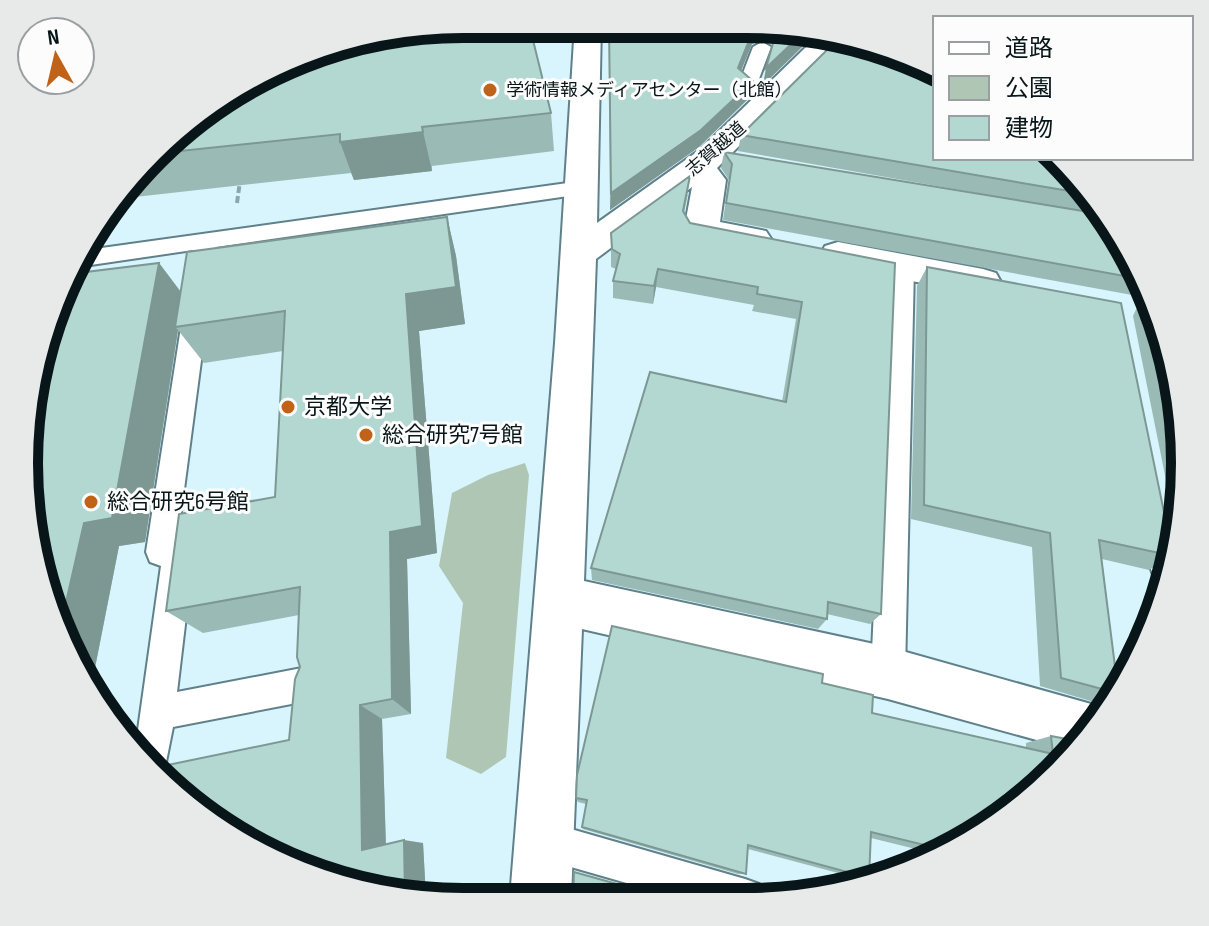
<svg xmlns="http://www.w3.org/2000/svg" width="1209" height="926" font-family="'Sofia Sans Condensed','Noto Sans JP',sans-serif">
<rect width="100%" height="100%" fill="#d8f5fe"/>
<path fill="#b0c6b5" d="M525 463 529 475 506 757 481 774 446 758 463 603 439 566 452 493 488 475Z"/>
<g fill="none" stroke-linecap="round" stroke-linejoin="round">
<defs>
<path id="service" d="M762 42 771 47 757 84 778 100 769 106 738 86 753 47Z
M582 181 593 188 589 193 216 247 178 535 190 539 194 549 177 692 307 667 319 672 324 684 319 696 307 701 173 727 164 772 136 744 161 566 150 562 146 552 193 250 77 267 73 266 80 251Z
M902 259 914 267 905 673 900 685 888 690 876 685 871 673 890 267Z
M1158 511 1168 515 1176 549 1162 584 1156 582C1148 564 1139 532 1148 515Z
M543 821 745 879 759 884 764 898H679L543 859 530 853 524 840 530 827Z"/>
<path id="minor" d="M575 24H601L597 223 701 149 805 48 830 34 858 39 825 60 717 168 726 180 720 222 766 231 772 240 766 249 754 252 689 238 684 230 692 187 596 259 584 581 888 647 1109 709 1069 749 888 699 582 629 571 898H510L555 343Z
M838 242 983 269 996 273 1001 282 996 291 983 295 825 264 820 255 825 246Z"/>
</defs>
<use href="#service" stroke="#60818a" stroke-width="4"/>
<use href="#minor" stroke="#60818a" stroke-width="4"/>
<path stroke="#8da5ac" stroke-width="4" stroke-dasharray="7 3" stroke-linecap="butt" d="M237 203 240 181"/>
<use href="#service" fill="#fff" fill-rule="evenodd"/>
<use href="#minor" fill="#fff" fill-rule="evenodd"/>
</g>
<path fill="#9abab5" d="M609 24 774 25 803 46 763 85 773 45 763 39 752 44 741 71 750 97 699 147 610 210Z
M551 113 554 151 432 166V171L354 180 351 173 117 199 152 153Z
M741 135 1054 158 1111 219 1177 378 1176 530 1133 316 1138 305 1132 295 723 220 729 180 721 168 724 152 1033 203 738 151Z
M688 194 684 213 690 223 895 263 881 614 870 624 827 614V619L818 629 592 580 591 568 782 402 796 319 752 311 754 305 656 287 653 304 613 298V281L616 269 611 267V233Z
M447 217 456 256 465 324 419 331 437 553 407 559 411 714 382 719 386 844 423 843 426 898H405L289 740 300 667 299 615 203 633 166 611 275 497 283 351 204 363 178 330 145 542 119 546 91 688H89L47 604 159 263 181 292Z
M927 267 1173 556 1149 570 1102 559 1118 690 1116 694 1094 702 1040 686 1032 547 911 519 917 286Z
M822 683 872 713 1026 748V743L1051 736 1077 741 990 828 936 854 871 838 869 878 853 877 748 849 746 874H738L583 829 582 827 586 804 578 802 576 798Z"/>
<path fill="#7d9793" d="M761 25H766L763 39 752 44 735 85 738 68 754 28Z
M806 30 826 33 803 46 763 85 766 68Z
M753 81 750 97 699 147 610 210 611 193Z
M422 127 432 171 354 180 340 142Z
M447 217 456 256 465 324 419 331 437 553 407 559 411 714 392 699 390 532 406 294Z
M159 263 183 295 175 327 178 330 145 542 119 546 91 688 88 687 60 629 84 523Z
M658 269 656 287 653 304 654 286Z
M360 705 382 719 386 852 362 850Z
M404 840 423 843 426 898H406Z"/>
<path fill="#b3d8d2" stroke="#7d9793" stroke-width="2" d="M463 24H529L551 113 422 127 423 132 340 142V134L152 154 243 83 349 39Z
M609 24 761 25 754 28 738 68 753 81 701 130 611 193Z
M770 25 806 30 766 68 777 29Z
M845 37 860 39 935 76V158H1054L1087 194 741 135 831 46Z
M724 152 1107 215 1111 219 1135 278 726 203 732 164Z
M690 176 683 211 690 223 895 263 881 614 828 602 827 619 591 568 650 372 786 402 802 302 757 294 758 287 658 269 654 286 613 281 620 254 612 249 611 233Z
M447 217 456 287 406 294 422 526 390 532 392 699 360 705 362 850 404 840 405 898 321 879 219 828 158 767 289 740 295 679 300 667 297 657 300 587 166 611 179 514 275 497 285 311 175 327 187 252Z
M159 263 112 518 84 523 60 629 47 604 24 463 39 350 70 274Z
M927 267 1121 303 1173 556 1099 540 1118 690 1117 693 1061 678 1050 533 924 505Z
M1151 317 1177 378V430Z
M612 626 823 674 822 683 873 695 872 713 1053 754 1051 736 1077 741 990 828 945 850 871 832 869 878 748 845 746 874 582 827 587 800 576 798 577 775Z
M574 872 667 898H573Z"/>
<g fill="#c06217" stroke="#fcfcfc" stroke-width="3">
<circle cx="490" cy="90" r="8"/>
<circle cx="288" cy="407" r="8"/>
<circle cx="366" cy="435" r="8"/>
<circle cx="91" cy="502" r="8"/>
</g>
<g text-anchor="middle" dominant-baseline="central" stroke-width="6" stroke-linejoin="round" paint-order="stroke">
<g font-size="18" fill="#081619" stroke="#fcfcfc" text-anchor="start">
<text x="506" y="90">学術情報メディアセンター（北館）</text>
</g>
<g font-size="18" fill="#081619" stroke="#fcfcfc">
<text transform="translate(716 149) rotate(-41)">志賀越道</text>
</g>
<g font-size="22" fill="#081619" stroke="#fcfcfc" text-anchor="start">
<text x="304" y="407">京都大学</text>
<text x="382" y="435">総合研究7号館</text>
<text x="107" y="502">総合研究6号館</text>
</g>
</g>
<path d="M0 0H1209V926H0ZM463 38H746A425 425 0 0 1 1171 463V463A425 425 0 0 1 746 888H463A425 425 0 0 1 38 463V463A425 425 0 0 1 463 38Z" fill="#e8eaea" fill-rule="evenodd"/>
<path fill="none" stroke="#081619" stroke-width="10" d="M463 38H746A425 425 0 0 1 1171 463V463A425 425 0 0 1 746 888H463A425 425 0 0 1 38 463V463A425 425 0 0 1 463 38Z"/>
<rect x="933" y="16" width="260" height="144" fill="#fcfcfc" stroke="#9aa0a1" stroke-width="2"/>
<rect x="949" y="42" width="40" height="12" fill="#ffffff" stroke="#9aa0a1" stroke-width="2"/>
<text x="1005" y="56" font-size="24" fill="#081619">道路</text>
<rect x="949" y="76" width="40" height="24" fill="#b0c6b5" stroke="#9aa0a1" stroke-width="2"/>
<text x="1005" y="96" font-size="24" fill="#081619">公園</text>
<rect x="949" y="116" width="40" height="24" fill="#b3d8d2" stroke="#9aa0a1" stroke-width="2"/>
<text x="1005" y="136" font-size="24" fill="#081619">建物</text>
<g transform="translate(56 56) rotate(352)"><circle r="38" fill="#fcfcfc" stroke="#9aa0a1" stroke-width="2"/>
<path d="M0-6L14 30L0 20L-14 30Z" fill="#c06217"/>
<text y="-12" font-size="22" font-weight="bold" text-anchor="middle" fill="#081619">N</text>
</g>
</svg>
